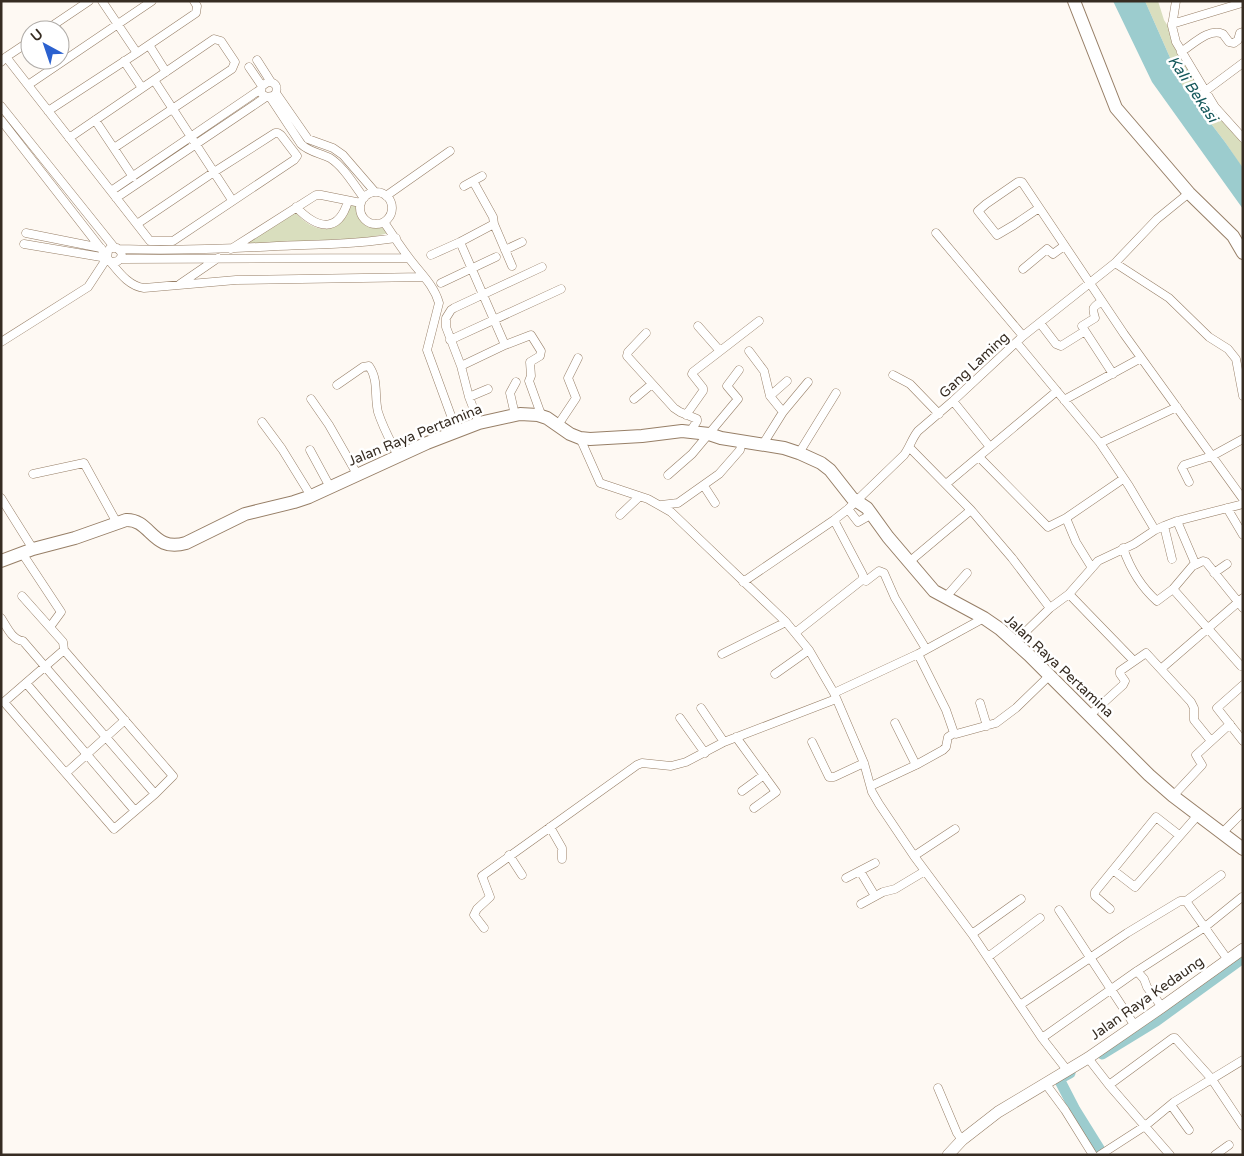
<svg xmlns="http://www.w3.org/2000/svg" width="1244" height="1156" font-family="'Varela Round',sans-serif">
<rect width="100%" height="100%" fill="#fef9f3"/>
<path fill="#d9debe" d="M1145 1H1158L1164 20 1173 34 1191 70 1243 138V169L1225 142 1183 87Z
M350 205 356 206C358 222 366 229 383 227L389 233 367 238 244 244 295 212C315 235 338 236 350 205Z"/>
<path fill="#9cccce" d="M1113 1H1145L1183 87 1225 142 1243 168V209L1152 82Z"/>
<g fill="none" stroke-linecap="round" stroke-linejoin="round">
<path stroke="#9cccce" stroke-width="11" d="M1102 1054 1156 1021 1243 958
M1070 1073 1059 1079 1075 1110 1103 1155"/>
<defs>
<path id="street" d="M102 1 137 53 196 13 197 6 194 1
M1176 1 1172 26 1176 42 1215 107 1243 138
M1172 24 1242 3
M46 30 89 1
M149 45 166 72
M1181 52C1192 45 1210 27 1223 34L1229 42 1234 43 1238 40 1240 33 1243 32
M6 57 150 241H173L294 160 297 156 281 135 278 133H275L214 172 137 224
M257 60 271 82
M124 61 142 88
M1 62 6 57 30 41
M249 67 262 86
M28 85 152 1
M1204 92 1243 63
M276 93 273 96 266 97 261 93 262 86 268 82C275 82 278 86 276 93L308 139 333 148 343 155 375 192
M270 97 301 144C309 152 320 153 330 158 344 167 354 185 364 198
M1 106 114 247
M48 111 137 53
M1 120 106 255
M95 120 133 177
M69 138 154 80 232 200
M114 148 232 69 235 62 221 41 214 39 154 80
M473 181 493 217 494 224 460 242 505 345 531 335 541 351 540 356 530 362 531 376 529 381 542 417
M464 186 482 176
M111 191 261 89
M360 208a16 16 0 1 1 32 0a16 16 0 1 1-32 0Z
M386 196 450 151
M116 198 266 97
M296 207C316 228 338 235 348 201
M1039 208 1014 225 997 235 978 211 986 204 1018 182H1022L1124 334 1243 499
M384 222C392 234 400 246 409 258 420 273 434 285 439 303L427 350 457 432
M494 224 512 266
M26 233 101 248
M936 233 1023 336
M119 249C172 251 224 249 277 246 316 245 356 244 396 238
M231 249 316 195H321L361 203
M505 250 522 242
M431 255 460 242
M120 259 408 258
M112 262 118 261 122 256 121 252 117 248H110L108 251 107 258C117 269 127 286 144 288L236 280 424 277
M1115 263 1169 298 1209 337 1228 349 1236 359 1243 396
M1023 269 1047 249 1053 254 1064 246
M441 283 496 257
M180 284 218 258
M1040 323 1056 344 1061 346 1085 331 1082 326 1095 318C1092 307 1092 308 1102 301
M698 326 720 351
M1085 331 1113 374
M646 333 628 352 627 356 674 408 680 412 697 419V421L690 432
M450 340 561 289
M1 342 88 287 107 258 24 244
M1017 343 1100 443 1129 486 1155 530
M749 351 764 371 770 396 783 412
M461 366 505 345
M893 375 910 384 939 414
M337 385 363 367 369 366C379 380 374 396 378 412 383 428 391 442 398 456
M770 396 787 381
M469 397 488 389
M311 399 329 425 357 474
M634 399 652 384
M1064 400 1141 358
M953 401 990 447
M515 415 510 393 516 382
M686 415 703 391V388L692 374 693 372 759 321
M262 422 282 449 311 496
M479 423 469 397 461 366 446 327V318L451 310 454 308 542 267
M558 425 576 398 568 378 578 358
M580 438 600 483 648 499 671 512 786 622 809 650 834 693 864 763 872 792 879 804 914 856 972 934 1042 1038 1067 1070
M1100 443 1177 407
M763 444 783 412 808 382
M910 448 971 510 1012 558 1050 608
M310 450 330 487
M799 453 836 393
M979 457 1048 527 1066 518 1123 479
M33 474 84 463 117 523
M668 475 692 454 738 399 727 386 739 370
M1189 482 1182 468 1184 465 1212 456 1243 439
M946 484 1057 391
M704 486 715 503
M1 498 33 549
M661 505 678 503 719 474 740 450 742 441
M1227 508 1243 535
M848 509 858 522 872 514
M620 515 639 497
M1066 518 1076 542 1092 568
M1164 526 1172 559
M1123 548C1130 568 1141 587 1157 601L1173 589 1195 563 1177 521
M22 553 61 612 50 627
M909 562 971 510
M1195 565 1203 561 1206 562 1243 608
M1214 573 1227 564
M862 580 866 581 879 571 884 573 895 598 926 649
M743 582 834 520 848 509 904 455C910 447 912 438 918 431L953 401 1023 336 1115 263 1157 219 1189 193
M1173 589 1241 666
M1069 594 1134 661
M22 596 63 642 64 650 173 776 155 794 114 829 4 702 64 650
M945 598 967 573
M1 618C7 627 12 640 23 641L155 794
M795 633 862 580 863 575 834 520
M1014 643 1050 608 1069 594 1098 561 1134 544 1155 530 1164 526 1177 521 1243 504
M722 654 786 622
M918 654 946 710 954 733
M1162 668 1243 598
M775 674 809 650
M26 683 135 811
M1243 685 1217 708 1243 741
M834 693 918 654 984 618
M980 703 987 726
M701 708 724 742
M1090 715 1123 685 1125 681 1120 674V671L1146 653 1191 702 1194 708V720L1211 741
M680 718 705 753
M895 723 916 765
M736 737 776 792 754 808
M812 742 829 777H834L864 763
M66 773 125 720
M871 786 916 765 943 750 946 747 948 737 954 733 956 734 996 723 1016 708 1049 676
M742 791 764 775
M1173 796 1202 765 1196 755 1230 724
M550 827 562 848V859
M1222 833 1243 812
M509 855 522 875
M914 856 955 829
M1113 870 1135 887 1198 815
M860 871 875 896
M846 878 875 863
M1186 901 1228 960
M861 904 883 892 895 889 925 871
M1110 909 1095 896V892L1156 817 1179 835
M1059 910 1135 1026
M484 928 474 915 477 909 490 897 482 876 637 765 642 763 671 766 686 762 724 742 836 699
M972 934 1021 899
M988 957 1040 918
M1137 971 1144 979 1147 987 1162 1007
M1020 1005 1127 933 1180 901H1186L1221 875
M1042 1038 1137 971 1205 927 1242 897
M1088 1058 1109 1085 1170 1155
M1045 1083 1065 1110 1093 1155
M1109 1085 1173 1038H1175L1211 1078 1243 1126
M938 1088 957 1133 962 1140
M1171 1105 1189 1130
M1100 1155 1145 1126 1174 1102 1243 1060
M1215 1155 1229 1145"/>
<path id="secondary" d="M948 1155 962 1140 998 1112 1088 1058 1162 1007 1243 949"/>
<path id="primary" d="M1074 1 1116 108 1189 193 1233 236 1243 253
M1 561 33 549 75 538 126 520C151 519 152 553 186 543L245 514 294 502 309 497 427 443 479 423 520 414 538 415 547 418 570 434 580 438 590 439 642 436 682 431 709 434 721 438 784 448 799 453 821 463 830 470 852 498 867 508 888 537 934 591 984 618 1000 629 1029 655 1149 775 1173 796 1243 849"/>
</defs>
<use href="#street" stroke="#977f67" stroke-width="9"/>
<use href="#secondary" stroke="#977f67" stroke-width="12"/>
<use href="#primary" stroke="#977f67" stroke-width="14"/>
<use href="#street" stroke="#fff" stroke-width="8"/>
<use href="#secondary" stroke="#fff" stroke-width="11"/>
<use href="#primary" stroke="#fff" stroke-width="12"/>
</g>
<g text-anchor="middle" dominant-baseline="central" stroke-width="5" stroke-linejoin="round" paint-order="stroke">
<g font-size="14" fill="#362c22" stroke="#fff">
<text transform="translate(974 365) rotate(-43)">Gang Laming</text>
<text transform="translate(415 435) rotate(-22)">Jalan Raya Pertamina</text>
<text transform="translate(1059 666) rotate(43)">Jalan Raya Pertamina</text>
<text transform="translate(1147 998) rotate(-35)">Jalan Raya Kedaung</text>
</g>
<g font-size="15" font-style="italic" fill="#15585b" stroke="#fff">
<text transform="translate(1193 89) rotate(56)">Kali Bekasi</text>
</g>
</g>
<rect width="1244" height="1156" fill="none" stroke="#362c22" stroke-width="5"/>
<g transform="translate(45 45) rotate(320)"><circle r="24" fill="#ffffff" stroke="#afaba7"/>
<path d="M0-4L9 19L0 12L-9 19Z" fill="#2b61cf"/>
<text y="-8" font-size="14" font-weight="bold" text-anchor="middle" fill="#362c22">U</text>
</g>
</svg>
